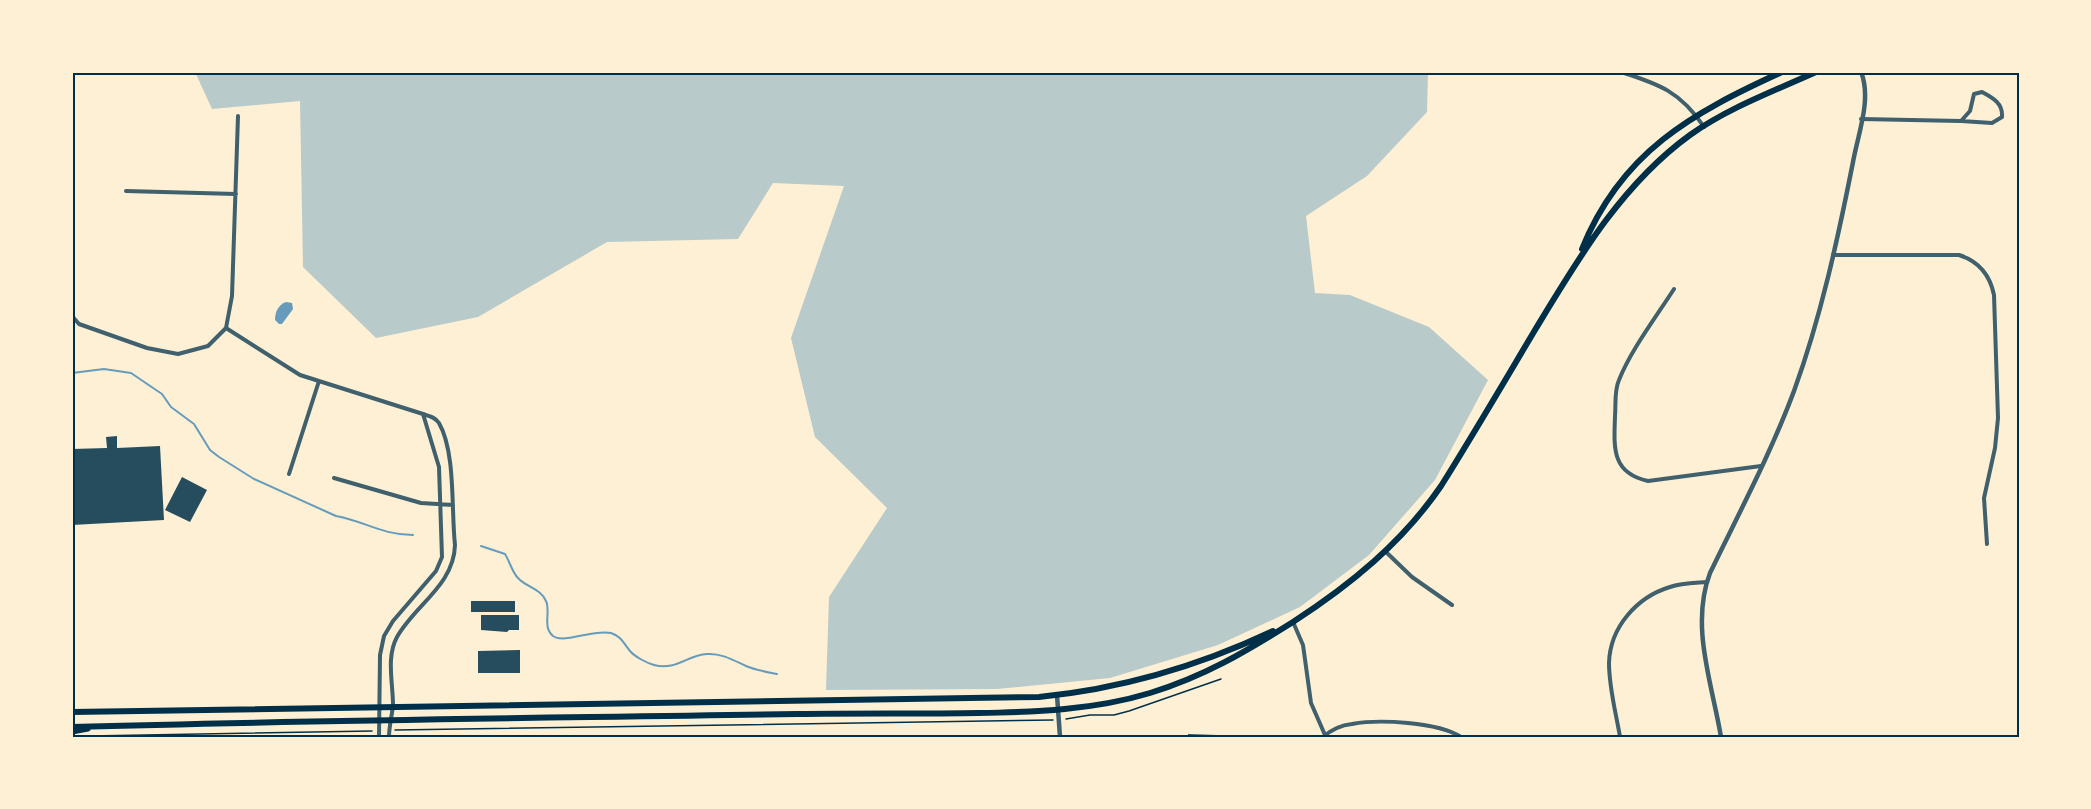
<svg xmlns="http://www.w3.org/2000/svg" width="2091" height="809" font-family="'Work Sans',sans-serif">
<rect width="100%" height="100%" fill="#fdf0d5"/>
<path fill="#b9caca" d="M195 72H1428L1427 112 1367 176 1306 216 1315 293 1350 295 1429 327 1488 380 1435 480 1369 555 1300 607 1218 645 1110 678 997 689 826 690 829 597 887 508 815 437 791 338 844 186 773 183 738 239 607 242 478 317 376 338 303 267 300 101 212 109Z"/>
<path fill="#669bbc" d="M286 302 292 303 293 309 282 324H279L275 320C275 312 278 305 286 302Z"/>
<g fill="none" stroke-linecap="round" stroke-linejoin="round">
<path stroke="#669bbc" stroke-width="2" d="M72 373 104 369 131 373 162 394 171 407 194 424 210 450 219 457 254 479 336 516C364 521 382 535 413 535
M481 546 505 554C510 562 512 572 518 578 526 587 541 589 546 601 551 612 542 627 553 636 564 644 593 629 611 633 621 636 624 644 630 651 635 657 647 663 654 665 676 671 687 655 707 654 721 653 733 660 746 666 755 670 767 672 777 674"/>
</g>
<path fill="#264d5e" d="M117 436V448L160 446 164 520 72 525V449L107 448 106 437Z
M182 477 207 490 190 522 165 510Z
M471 601H515V612H471Z
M481 615H519V630H509L507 632 481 630Z
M520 650V673H478V651Z
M1188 734 1217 735V737H1188Z"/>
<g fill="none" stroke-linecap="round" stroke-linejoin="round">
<path stroke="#003049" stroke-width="1.5" d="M1066 719 1090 715H1114L1129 711 1221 679
M395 730 1053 720
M89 736 372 731"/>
<path stroke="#3f606c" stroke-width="4" d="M1621 72C1659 84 1681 92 1704 127
M1861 119 1961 121 1970 111 1974 94 1982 92C1993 98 2003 103 2002 117L1992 123 1961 121
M126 191 236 194
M1833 255H1959C1978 261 1990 275 1994 295L1998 418 1995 448 1984 498 1987 544
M1674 289C1656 317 1631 350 1619 380 1614 391 1616 405 1615 416 1614 447 1611 473 1648 481L1761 466
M72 316 79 324 147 348 178 354 208 346 226 328 232 296 238 116
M226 328 300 375 423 414C429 416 435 417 439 423 456 453 451 510 455 545 454 585 415 605 397 637 386 657 393 683 393 705 392 716 389 726 389 737
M289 474 319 381
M334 478 421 503 453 505
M1386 552 1412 577 1452 605
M1293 622 1303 645 1311 703 1325 735
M379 737 380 655 384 636 393 621 436 571 442 557 439 467 423 414
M1323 737C1331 730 1342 725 1352 724 1379 719 1438 722 1461 737
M1620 737C1616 713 1609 688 1609 663 1610 627 1637 597 1670 587 1681 583 1694 583 1707 582"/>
<path stroke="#3f606c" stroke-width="4.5" d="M1057 695 1060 737
M1721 737C1712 683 1690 626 1710 573 1739 513 1771 453 1794 391 1821 317 1838 238 1853 162 1858 134 1872 99 1861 72"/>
<path stroke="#003049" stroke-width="5" d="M72 732 88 729"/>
<path stroke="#003049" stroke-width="6" d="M1582 249C1621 152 1692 113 1782 72
M72 712 1039 697C1121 689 1199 666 1273 631
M72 727C313 720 555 718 797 714 857 713 918 714 978 713 1036 712 1094 710 1150 693 1205 676 1245 652 1293 622 1350 585 1402 543 1441 486 1473 435 1504 382 1535 330 1578 259 1621 185 1690 135 1728 108 1774 91 1816 72"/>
</g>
<rect width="2091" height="809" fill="none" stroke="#fdf0d5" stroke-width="147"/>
<rect x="74" y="74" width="1944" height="662" fill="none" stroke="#003049" stroke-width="2"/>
</svg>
